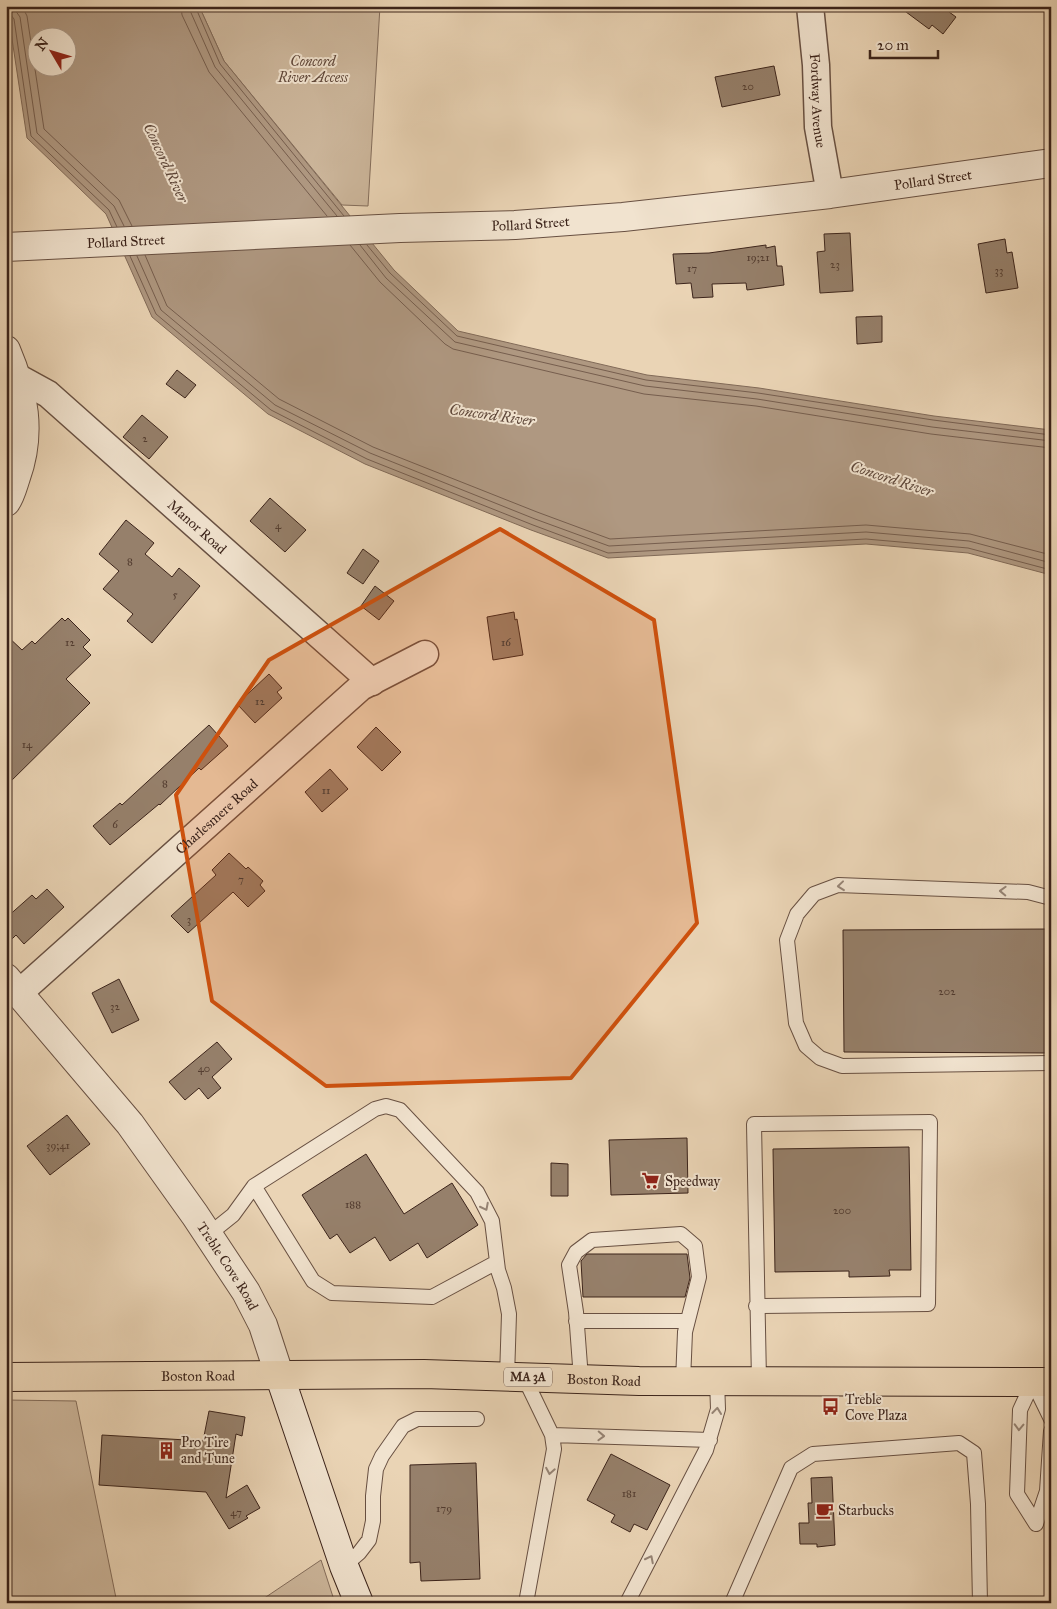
<svg xmlns="http://www.w3.org/2000/svg" width="1057" height="1609" font-family="'IM FELL Great Primer',serif">
<rect width="100%" height="100%" fill="#ead4b5"/>
<filter id="stains"><feTurbulence type="fractalNoise" baseFrequency=".004" numOctaves="4"/><feColorMatrix values="0 0 0 0 .2 0 0 0 0 .09 0 0 0 0 .02 0 0 0 .5 -.17"/></filter>
<radialGradient id="worn" r=".72"><stop offset=".6" stop-color="#630" stop-opacity="0"/><stop offset="1" stop-color="#630" stop-opacity=".3"/></radialGradient>
<path fill="#ccb69b" stroke="#846d5b" d="M199 6H380L368 206 342 205 224 61Z
M6 1400 76 1401 117 1603H6Z
M321 1560 335 1603H257Z"/>
<path fill="#af9881" stroke="#816a58" fill-rule="evenodd" d="M7 6H199L224 61 394 270 458 331 647 375 759 388 934 416 1051 430V575L968 553 866 544 608 558 531 530 365 464 268 414 152 317 106 214 27 138ZM38 38H68V68H38Z"/>
<g fill="none" stroke-linecap="round" stroke-linejoin="round">
<path stroke="#765e4e" stroke-width="1" d="M22 6 27 16 44 129 119 200 132 226
M181 6 182 15 209 72 327 216
M188 6 215 67 337 216
M195 6 220 64 344 216
M6 7 15 10 20 17 37 133 114 206 124 226
M6 14 11 15 14 19 31 136 109 210 117 227
M350 245 380 282 445 344 453 349 644 394 756 406 931 434 1051 448
M360 245 386 278 455 342 645 386 757 399 932 427 1051 441
M367 245 390 273 457 336 646 380 758 393 933 420 1051 435
M145 255 167 306 279 399 373 447 537 512 610 539 866 525 970 534 1051 555
M130 256 156 314 271 410 367 459 533 525 608 553 866 539 968 548 1051 570
M137 256 161 310 275 405 370 453 535 519 609 546 866 532 969 541 1051 563"/>
</g>
<path fill="#96806b" stroke="#3c241b" d="M898 6H946L945 9 956 17 943 34 932 25 929 29Z
M774 66 780 95 722 107 715 77Z
M850 233 853 291 820 293 817 252 825 251 824 234Z
M1005 239 1007 253 1012 252 1018 288 986 293 978 244Z
M766 245V248L775 246 777 266H782L784 285 747 290 746 283 712 284 713 297 693 298 691 283 676 284 673 254 709 253Z
M882 316V342L857 344 856 317Z
M177 370 196 385 185 398 166 384Z
M142 415 168 437 149 459 123 437Z
M270 498 306 530 285 552 250 521Z
M126 520 154 543 145 554 172 577 179 568 200 586 152 643 127 621 133 614 103 589 119 571 99 554Z
M363 549 379 561 363 584 347 573Z
M375 586 394 601 379 620 361 606Z
M514 612 515 620 517 619 523 655 493 660 487 617Z
M62 618 65 621 68 618 90 640 83 647 91 655 66 679 90 703 6 786V635L22 650 32 641 35 644Z
M269 674 282 688 277 692 282 698 255 723 237 704Z
M209 725 228 746 201 770 199 768 160 805 159 804 110 845 93 826 120 803 122 805Z
M376 727 401 752 382 771 357 747Z
M330 769 348 789 322 812 305 792Z
M229 853 246 869 248 867 263 881 260 885 265 891 248 907 233 892 188 933 171 916 216 875 212 870Z
M47 889 64 907 24 944 16 935 6 945V918L32 895 36 899Z
M1051 929V1053L844 1052 843 930Z
M119 979 139 1020 112 1033 92 993Z
M217 1042 232 1059 212 1077 221 1088 208 1099 199 1088 185 1100 169 1082Z
M67 1115 90 1144 50 1175 27 1146Z
M687 1138 688 1193 611 1195 609 1140Z
M909 1147 911 1270H889L890 1276 849 1277V1271L775 1272 773 1149Z
M366 1154 404 1214 452 1183 478 1225 427 1258 418 1243 390 1261 375 1237 350 1253 337 1234 330 1239 302 1195Z
M551 1163 568 1164V1196H551Z
M587 1254H687L690 1278 685 1297H583L581 1261Z
M209 1411 245 1417 242 1436 236 1434 226 1498 247 1485 260 1508 246 1516 248 1518 229 1529 206 1492 99 1485 102 1435 203 1441Z
M611 1454 670 1485 647 1530 634 1524 630 1532 611 1522 615 1515 587 1500Z
M476 1463 480 1579 421 1581 420 1562 410 1563V1465Z
M832 1477 835 1545 817 1547V1544H800L799 1523H809L808 1503H812L811 1478Z"/>
<g fill="none" stroke-linecap="round" stroke-linejoin="round">
<defs>
<path id="service" d="M1051 898 1028 892 838 885 814 894 797 914 787 940 796 1023 806 1046 820 1058 842 1066 1051 1063
M254 1186 313 1281 332 1293 432 1297 497 1262
M208 1235 233 1215 254 1186 375 1109 386 1106 400 1110 477 1192 492 1221 498 1270 504 1288 509 1314 507 1377
M756 1306 928 1304 930 1122 754 1124 759 1380
M576 1321H687
M524 1377 552 1435 554 1449 526 1603
M581 1379 576 1312 569 1265 576 1252 592 1240 681 1234 695 1246 699 1277 685 1332 683 1381
M1033 1382 1020 1410 1017 1494 1036 1524
M1033 1382 1051 1419
M552 1435 710 1440
M1036 1524 1047 1491 1051 1431
M344 1566 359 1553 369 1540 373 1521V1496L376 1469 382 1456 403 1426 417 1419H477
M627 1603 706 1450 718 1409 717 1380
M732 1603 791 1468 813 1454 959 1443 974 1453 978 1504 980 1603"/>
<g id="minor">
<path id="s1" d="M810 6 816 65 818 127 830 194"/>
<path id="s2" d="M17 377 48 394 372 682"/>
<path id="s3" d="M19 993 361 687 425 654"/>
</g>
<g id="tertiary">
<path id="s4" d="M6 247 400 228 515 225 623 217 830 194 1051 163"/>
<path d="M6 350C24 392 32 433 16 477 13 486 11 495 6 502"/>
<path id="s5" d="M6 978 130 1124 195 1215 246 1292 263 1325 279 1374"/>
</g>
<path id="secondary" d="M279 1374 344 1566 359 1603"/>
<g id="primary">
<path id="s6" d="M6 1377 424 1374 639 1381 1051 1382"/>
</g>
</defs>
<use href="#service" stroke="#685042" stroke-width="16"/>
<use href="#minor" stroke="#685042" stroke-width="29"/>
<use href="#tertiary" stroke="#685042" stroke-width="30"/>
<use href="#secondary" stroke="#3c241b" stroke-width="30"/>
<use href="#primary" stroke="#3c241b" stroke-width="30"/>
<use href="#service" stroke="#f1e3cf" stroke-width="14"/>
<use href="#minor" stroke="#f1e3cf" stroke-width="26"/>
<use href="#tertiary" stroke="#f1e3cf" stroke-width="28"/>
<use href="#secondary" stroke="#f1e3cf" stroke-width="28"/>
<use href="#primary" stroke="#ead4b5" stroke-width="28"/>
</g>
<defs><path id="oneway-chevron" d="M-2-3.5L2.5 0L-2 3.5" fill="none" stroke-width="1.6" stroke-linecap="round" stroke-linejoin="round" transform="scale(1.25)"/></defs>
<g stroke="#968475">
<use href="#oneway-chevron" transform="translate(841 886) rotate(174)"/>
<use href="#oneway-chevron" transform="translate(1003 891) rotate(-178)"/>
<use href="#oneway-chevron" transform="translate(485 1207) rotate(63)"/>
<use href="#oneway-chevron" transform="translate(717 1411) rotate(-84)"/>
<use href="#oneway-chevron" transform="translate(1019 1427) rotate(92)"/>
<use href="#oneway-chevron" transform="translate(601 1436) rotate(2)"/>
<use href="#oneway-chevron" transform="translate(550 1471) rotate(100)"/>
<use href="#oneway-chevron" transform="translate(650 1559) rotate(-63)"/>
</g>
<path fill="#ce510e" fill-opacity="0.2" stroke="#ce510e" stroke-width="4" stroke-linejoin="round" d="M500 529 654 620 697 923 571 1078 326 1086 212 1001 176 795 269 660Z"/>
<defs>
<symbol id="supermarket-bare" viewBox="-9 -9 18 18"><path d="M-6-5.5h2.5l.6 2H6L4.5 2H-2.5L-4.4-4H-6ZM-1.5 3.2a1.3 1.3 0 1 0 .1 0ZM3 3.2a1.3 1.3 0 1 0 .1 0Z" fill="#8f2418" stroke="#f1e3cf" stroke-width="2.5" paint-order="stroke"/></symbol>
<symbol id="bus-bare" viewBox="-9 -9 18 18"><path d="M-5-6H5V4H4V6H2V4H-2V6H-4V4H-5ZM-3.5-4V0h7V-4ZM-3.5 1.2v1.5H-2V1.2ZM2 1.2v1.5H3.5V1.2Z" fill="#8f2418" stroke="#f1e3cf" stroke-width="2.5" paint-order="stroke"/></symbol>
<symbol id="building-bare" viewBox="-9 -9 18 18"><path d="M-4-6H4V6H1V3H-1V6H-4ZM-2.5-4.3h1.7v1.8h-1.7ZM.8-4.3h1.7v1.8H.8ZM-2.5-1h1.7V.8h-1.7ZM.8-1h1.7V.8H.8Z" fill="#8f2418" stroke="#f1e3cf" stroke-width="2.5" paint-order="stroke"/></symbol>
<symbol id="cafe-bare" viewBox="-9 -9 18 18"><path d="M-5.5-4.5H6V0H3Q3 3.5 0 3.5H-2.5Q-5.5 3.5-5.5 0ZM3-3.2v2h1.7v-2ZM-6 4.5H4V6H-6Z" fill="#8f2418" stroke="#f1e3cf" stroke-width="2.5" paint-order="stroke"/></symbol>
</defs>
<g fill-rule="evenodd">
<use href="#supermarket-bare" x="638" y="1168" width="25" height="25"/>
<use href="#bus-bare" x="818" y="1394" width="25" height="25"/>
<use href="#building-bare" x="154" y="1438" width="25" height="25"/>
<use href="#cafe-bare" x="812" y="1498" width="25" height="25"/>
</g>
<g text-anchor="middle" dominant-baseline="central" stroke-width="4" stroke-linejoin="round" paint-order="stroke">
<g font-size="11" fill="#523b2f">
<text x="748" y="86">20</text>
<text x="758" y="257">19;21</text>
<text x="835" y="264">23</text>
<text x="692" y="268">17</text>
<text x="999" y="270">33</text>
<text x="145" y="438">2</text>
<text x="278" y="525">4</text>
<text x="130" y="561">8</text>
<text x="175" y="594">5</text>
<text x="70" y="642">12</text>
<text x="506" y="642">16</text>
<text x="260" y="701">12</text>
<text x="27" y="744">14</text>
<text x="165" y="783">8</text>
<text x="326" y="790">11</text>
<text x="115" y="824">6</text>
<text x="241" y="879">7</text>
<text x="189" y="919">3</text>
<text x="947" y="991">202</text>
<text x="115" y="1006">32</text>
<text x="204" y="1068">40</text>
<text x="58" y="1145">39;41</text>
<text x="353" y="1204">188</text>
<text x="842" y="1210">200</text>
<text x="629" y="1493">181</text>
<text x="444" y="1508">179</text>
<text x="236" y="1512">47</text>
</g>
<rect fill="#f1e3cf" stroke="#725d51" stroke-width="1" x="504" y="1367.5" width="48" height="19" rx="4"/>
<g font-size="12" font-weight="bold" fill="#3c241b">
<text x="528" y="1377">MA 3A</text>
</g>
<g font-size="14" font-style="italic" fill="#60483b" stroke="#f1e3cf">
<text x="313" y="61">Concord<tspan x="313" dy="16">River Access</tspan></text>
</g>
<g font-size="14" fill="#3c241b" stroke="#f1e3cf">
<text stroke="none"><textPath href="#s1" startOffset="95">Fordway Avenue</textPath></text>
<text stroke="none"><textPath href="#s4" startOffset="930">Pollard Street</textPath></text>
<text stroke="none"><textPath href="#s4" startOffset="525">Pollard Street</textPath></text>
<text stroke="none"><textPath href="#s4" startOffset="120">Pollard Street</textPath></text>
<text stroke="none"><textPath href="#s2" startOffset="235">Manor Road</textPath></text>
<text stroke="none"><textPath href="#s3" startOffset="265">Charlesmere Road</textPath></text>
<text stroke="none"><textPath href="#s5" startOffset="364">Treble Cove Road</textPath></text>
<text stroke="none"><textPath href="#s6" startOffset="192">Boston Road</textPath></text>
<text stroke="none"><textPath href="#s6" startOffset="598">Boston Road</textPath></text>
</g>
<g font-size="14" fill="#3c241b" stroke="#f1e3cf" text-anchor="start">
<text x="665" y="1181">Speedway</text>
<text x="845" y="1399">Treble<tspan x="845" dy="16">Cove Plaza</tspan></text>
<text x="181" y="1442">Pro Tire<tspan x="181" dy="16">and Tune</tspan></text>
<text x="838" y="1510">Starbucks</text>
</g>
<g font-size="15" font-style="italic" fill="#5e473a" stroke="#f1e3cf">
<text transform="translate(166 163) rotate(65)">Concord River</text>
<text transform="translate(492 415) rotate(8)">Concord River</text>
<text transform="translate(892 479) rotate(18)">Concord River</text>
</g>
</g>
<rect width="1057" height="1609" fill="none" stroke="#ead4b5" stroke-width="25"/>
<rect x="8" y="8" width="1042" height="1594" fill="none" stroke="#3c241b" stroke-width="2.5"/>
<rect x="12" y="12" width="1032" height="1584" fill="none" stroke="#3c241b"/>
<g transform="translate(52 52) rotate(308)"><circle r="24" fill="#f1e3cf" stroke="#a99787"/>
<path d="M0-4L9 19L0 12L-9 19Z" fill="#8f2418"/>
<text y="-8" font-size="14" font-weight="bold" text-anchor="middle" fill="#3c241b">N</text>
</g>
<path d="M870 50v8h68v-8" fill="none" stroke="#3c241b" stroke-width="2.5"/>
<text x="877" y="50" font-size="15" fill="#3c241b" stroke="#f1e3cf" stroke-width="4" paint-order="stroke">20 m</text>
<rect width="100%" height="100%" filter="url(#stains)"/>
<rect width="100%" height="100%" fill="url(#worn)"/>
</svg>
